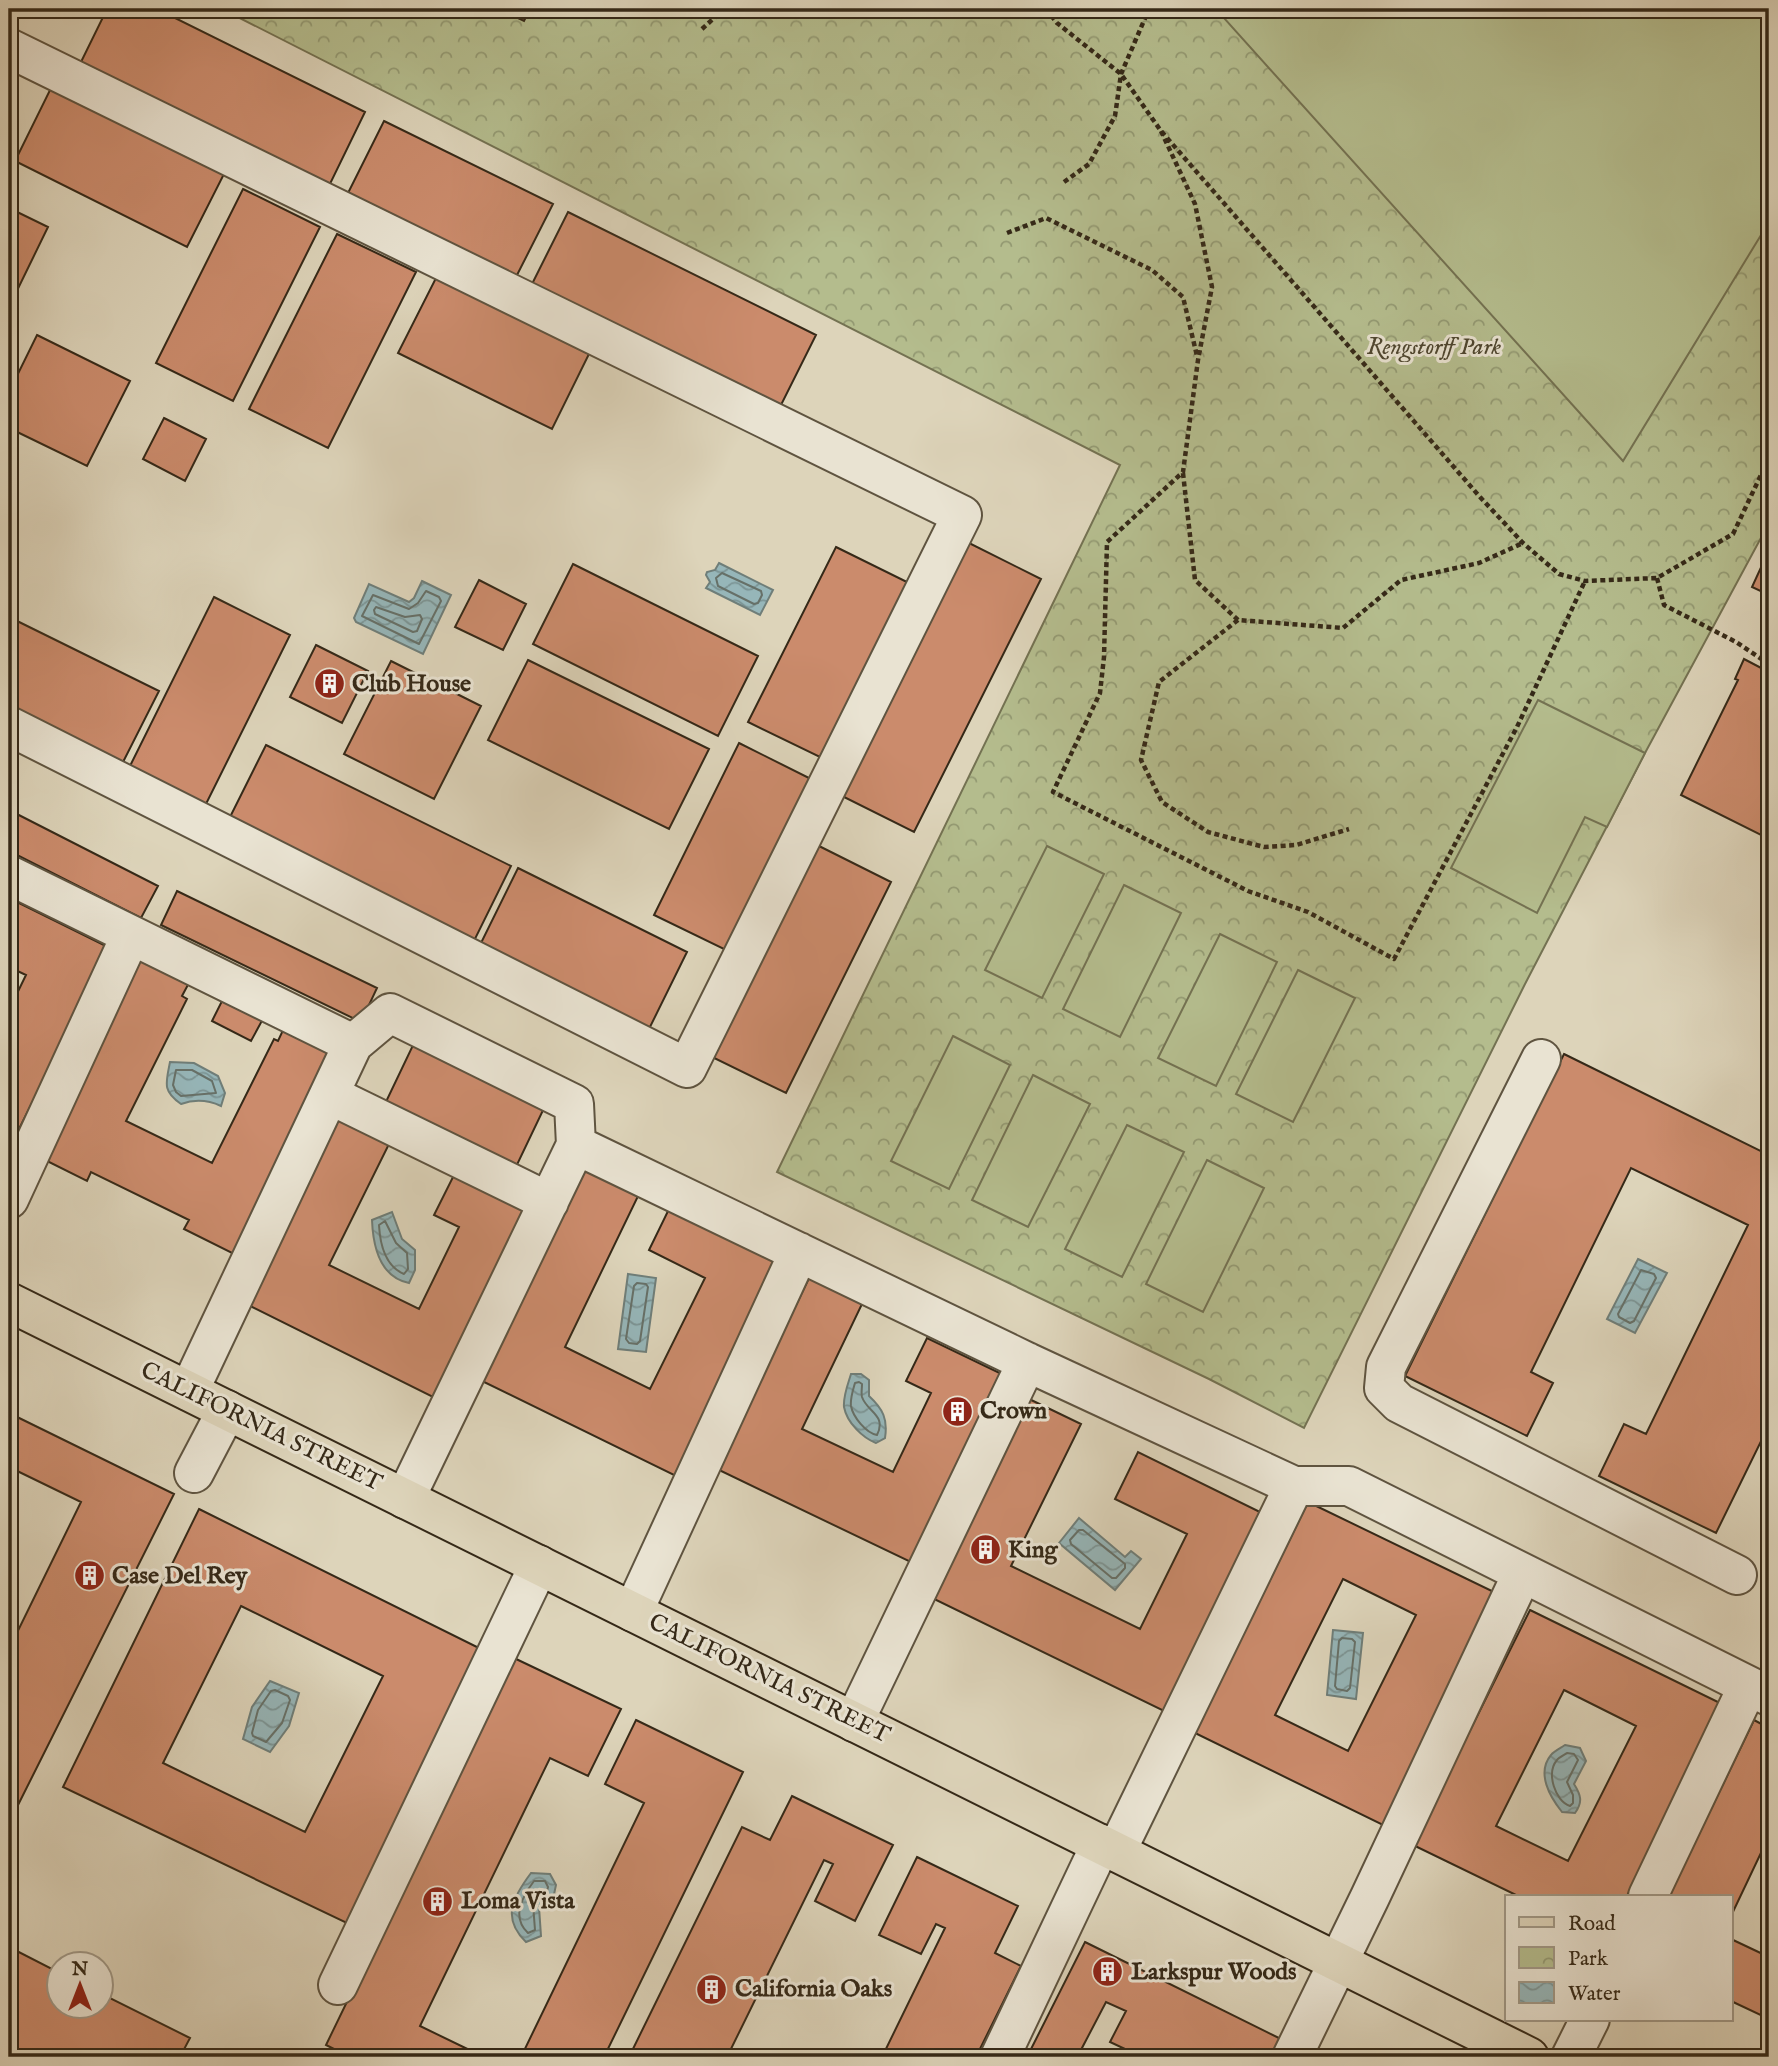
<svg xmlns="http://www.w3.org/2000/svg" width="1778" height="2066" font-family="'IM FELL English',serif">
<defs>
<pattern id="park-crowns" width="20" height="18" patternUnits="userSpaceOnUse" patternTransform="scale(1.75)"><rect width="20" height="18" fill="#b4bc8d"/><path d="M2 6a3 3 0 1 1 6 0M12 15a3 3 0 1 1 6 0" fill="none" stroke="#939972"/></pattern>
<pattern id="water-waves" width="16" height="10" patternUnits="userSpaceOnUse" patternTransform="scale(1.75)"><rect width="16" height="10" fill="#96b6b9"/><path d="M0 5q4-4 8 0t8 0" fill="none" stroke="#7b9495"/></pattern>
</defs>
<rect width="100%" height="100%" fill="#ddd4ba"/>
<filter id="stains"><feTurbulence type="fractalNoise" baseFrequency=".00286" numOctaves="4"/><feColorMatrix values="0 0 0 0 .2 0 0 0 0 .09 0 0 0 0 .02 0 0 0 .5 -.17"/></filter>
<radialGradient id="worn" r=".72"><stop offset=".6" stop-color="#630" stop-opacity="0"/><stop offset="1" stop-color="#630" stop-opacity=".3"/></radialGradient>
<path fill="url(#park-crowns)" stroke="#747252" stroke-width="2" d="M222 9H1769V523L1645 753 1525 984 1304 1428 1209 1379 777 1172 1120 465Z"/>
<path fill="#b4bc8d" stroke="#747252" stroke-width="2" d="M1228 9H1769V222L1623 461 1223 17Z
M1538 700 1645 753 1607 827 1585 817 1537 913 1451 868Z
M1047 846 1104 874 1042 998 985 970Z
M1124 885 1181 913 1120 1037 1063 1009Z
M1220 934 1277 962 1216 1086 1158 1058Z
M1298 970 1355 998 1293 1122 1236 1094Z
M953 1036 1010 1065 949 1189 891 1161Z
M1033 1075 1090 1104 1028 1227 972 1200Z
M1127 1125 1184 1152 1122 1277 1065 1249Z
M1207 1160 1264 1188 1203 1312 1146 1284Z"/>
<path fill="url(#water-waves)" stroke="#6f7e79" stroke-width="2" d="M719 563 773 590 760 615 706 588 710 582 706 575 707 572 715 570Z
M422 581 451 595 423 654 356 622 354 618 369 584 409 602 414 598Z
M170 1062 194 1063 218 1076 225 1093 221 1106C208 1100 195 1099 181 1104 162 1091 166 1083 170 1062Z
M392 1212 402 1239 415 1250V1270L409 1283C379 1277 373 1246 372 1220Z
M1638 1259 1667 1273 1635 1333 1607 1319Z
M628 1274 656 1278 646 1352 618 1349Z
M851 1374H861L869 1380V1396C883 1409 888 1419 885 1438L876 1443C863 1438 847 1423 844 1407 843 1396 848 1384 851 1374Z
M1079 1518 1125 1557 1131 1551 1141 1559 1115 1590 1059 1543Z
M1333 1630 1363 1633 1356 1699 1327 1695Z
M270 1681 299 1693 289 1726 270 1752 243 1739 252 1707Z
M1565 1745 1580 1748 1586 1761 1574 1784C1581 1795 1583 1802 1575 1813L1562 1812C1550 1797 1536 1773 1551 1755 1554 1751 1561 1748 1565 1745Z
M531 1873 550 1874 556 1885 553 1899 539 1907 541 1936 526 1942C501 1918 513 1897 531 1873Z"/>
<g fill="none" stroke-linecap="round" stroke-linejoin="round">
<path stroke="#667068" stroke-width="2" d="M722 573 761 591 762 595 758 603 754 604 718 586 716 578Z
M426 591 439 597 441 601 419 644 362 616 373 595 409 609 418 603Z
M376 607 405 617 420 615 422 619 417 631 413 632 375 614 374 610Z
M176 1070H192L212 1081 216 1093 181 1096 176 1092 173 1085Z
M385 1221 396 1243 407 1253 408 1269 404 1274C385 1266 380 1244 379 1225Z
M1641 1270 1654 1274 1656 1278 1634 1321 1630 1323 1619 1317 1618 1314Z
M637 1283 646 1284 648 1287 640 1341 637 1344 629 1343 626 1339 634 1286Z
M859 1382 862 1384C862 1389 861 1393 862 1397 867 1412 887 1415 877 1435 866 1433 853 1417 851 1406 850 1399 853 1390 855 1383Z
M1079 1530H1083L1125 1564V1568L1116 1578H1112L1071 1544 1070 1540Z
M1342 1638 1352 1639 1355 1642 1350 1688 1347 1691 1337 1689 1335 1686 1339 1641Z
M275 1690 288 1696 290 1700 282 1723 266 1742 253 1736 252 1733 258 1710 271 1691Z
M1567 1753 1574 1754 1578 1760 1567 1782 1573 1795V1803L1570 1806C1555 1801 1546 1773 1557 1760 1558 1758 1566 1754 1567 1753Z
M534 1881H545L548 1887 546 1895 533 1904 535 1930 528 1933C511 1917 522 1897 534 1881Z"/>
</g>
<path fill="#cb8b6c" stroke="#352918" stroke-width="2" fill-rule="evenodd" d="M107 9H157L365 112 328 188 79 66Z
M499 9H530L524 21Z
M52 86 225 172 187 247 15 161Z
M384 121 553 204 514 281 346 197Z
M243 189 320 227 233 401 156 363Z
M9 208 48 227 9 307Z
M568 212 816 335 777 413 529 290Z
M337 234 416 272 328 448 249 409Z
M436 278 589 354 552 429 398 353Z
M37 335 130 381 87 466 9 428V392Z
M164 418 206 439 185 481 143 459Z
M959 538 1041 579 914 832 832 791Z
M836 547 911 584 824 759 748 722Z
M1769 550V595L1752 587Z
M573 564 758 656 718 736 533 644Z
M479 580 526 604 503 650 455 627Z
M214 597 290 635 204 808 128 770Z
M9 617 159 691 119 770 9 715Z
M316 645 368 671 342 723 290 697Z
M1744 659 1765 670 1762 675 1769 678V839L1681 795 1738 680 1735 679Z
M528 660 709 749 669 829 488 740Z
M391 661 481 706 434 799 344 754Z
M739 743 815 781 730 952 654 915Z
M266 745 511 866 471 947 226 825Z
M9 810 158 886 141 918 9 851Z
M811 842 891 882 786 1093 706 1054Z
M518 868 687 952 648 1031 479 947Z
M177 891 377 988 361 1022 161 925Z
M9 898 110 948 10 1147 9 1010 26 975 9 967Z
M137 956 190 981 182 996 187 999 126 1121 212 1163 274 1039 278 1041 284 1028 337 1054 236 1255 184 1229 189 1220 91 1172 87 1181 37 1156Z
M224 997 264 1017 251 1041 212 1021Z
M415 1041 546 1104 514 1171 383 1108Z
M1564 1054 1769 1155V1425L1716 1533 1599 1476 1624 1424 1646 1434 1748 1225 1631 1168 1531 1372 1553 1383 1527 1436 1405 1376Z
M339 1112 392 1138 329 1265 419 1309 459 1227 434 1215 457 1169 537 1209 441 1401 244 1303Z
M587 1167 640 1192 565 1347 650 1389 705 1278 649 1250 669 1209 786 1259 678 1477 482 1381Z
M809 1278 862 1304 802 1429 893 1472 931 1393 906 1381 927 1338 1008 1377 917 1565 717 1469Z
M1025 1397 1081 1424 1011 1566 1140 1629 1187 1534 1115 1499 1138 1452 1262 1513 1164 1711 928 1596Z
M9 1413 174 1494 9 1823V1649L81 1502 9 1467Z
M1308 1502 1496 1593 1383 1825 1195 1733ZM1343 1579 1416 1615 1348 1751 1275 1715Z
M199 1509 485 1651 351 1925 63 1787ZM241 1606 383 1676 305 1832 163 1763Z
M1530 1610 1722 1704 1627 1896H1518L1413 1845ZM1564 1690 1636 1726 1568 1861 1496 1826Z
M514 1658 621 1709 588 1776 550 1758 420 2026 484 2057H350L326 2045Z
M636 1720 743 1772 604 2057H521L644 1803 605 1784Z
M1754 1720 1769 1728V1836L1731 1916V1896H1669Z
M792 1796 893 1845 855 1921 815 1901 833 1864 824 1860 727 2057H629L742 1827 770 1840Z
M917 1857 1018 1906 995 1953 1021 1966 976 2057H882L945 1928 936 1924 921 1954 879 1935Z
M1731 1939 1769 1957V2019L1731 2001Z
M1085 1942 1281 2039 1272 2057H1215L1201 2050 1197 2057H1142L1110 2042 1126 2011 1106 2002 1082 2048 1097 2057H1027Z
M9 1947 60 1973V2007H102V1994L190 2038 180 2057H34L9 2044Z"/>
<g fill="none" stroke-linecap="round" stroke-linejoin="round">
<defs>
<path id="minor" d="M9 48 962 515 687 1068 9 726
M9 875 353 1044 390 1013 574 1104 576 1145 1027 1362 1294 1486H1349L1769 1696
M1541 1059 1386 1367 1384 1388 1399 1403 1737 1575
M330 1095 549 1202
M9 1199 131 935
M189 1391 353 1044
M194 1473 227 1410
M405 1499 576 1145
M633 1612 799 1252
M854 1722 1027 1362
M1116 1852 1294 1486
M1648 1896 1748 1686
M338 1985 539 1565
M1000 2057 1101 1844
M1292 2057 1370 1897 1522 1574
M1571 2057 1590 2019"/>
<path id="major" d="M9 1302 1529 2057"/>
</defs>
<use href="#minor" stroke="#5f5440" stroke-width="42"/>
<use href="#major" stroke="#352918" stroke-width="42"/>
<path stroke="#352918" stroke-width="4.5" stroke-dasharray="5 3.5" stroke-linecap="butt" d="M1046 9 1057 23 1121 74 1161 131 1480 497 1523 543 1559 574 1585 581 1657 578 1733 534 1769 458
M702 29 724 9
M1161 131 1195 204 1212 287 1198 360 1183 472 1107 542 1104 657 1100 693 1053 792 1248 891 1308 912 1394 959 1517 727 1585 581
M1064 182 1089 164 1115 116 1121 74 1149 9
M1007 233 1046 218 1152 270 1183 297 1197 356
M1183 473 1195 580 1238 620 1343 628 1401 580 1479 563 1523 543
M1657 578 1664 605 1736 642 1769 664
M1238 620 1159 682 1141 760 1162 802 1208 832 1264 847 1296 845 1349 829"/>
<use href="#minor" stroke="#e9e3d2" stroke-width="38"/>
<use href="#major" stroke="#ddd4ba" stroke-width="38"/>
</g>
<defs>
<symbol id="building-disc" viewBox="-11 -11 22 22"><circle r="9.5" fill="#8f2418" stroke="#e9e3d2"/><path d="M-4-6H4V6H1V3H-1V6H-4ZM-2.5-4.3h1.7v1.8h-1.7ZM.8-4.3h1.7v1.8H.8ZM-2.5-1h1.7V.8h-1.7ZM.8-1h1.7V.8H.8Z" fill="#fff"/></symbol>
</defs>
<g fill-rule="evenodd">
<use href="#building-disc" x="312" y="666" width="35" height="35"/>
<use href="#building-disc" x="940" y="1394" width="35" height="35"/>
<use href="#building-disc" x="968" y="1532" width="35" height="35"/>
<use href="#building-disc" x="72" y="1558" width="35" height="35"/>
<use href="#building-disc" x="420" y="1884" width="35" height="35"/>
<use href="#building-disc" x="1090" y="1954" width="35" height="35"/>
<use href="#building-disc" x="694" y="1972" width="35" height="35"/>
</g>
<g text-anchor="middle" dominant-baseline="central" stroke-width="6" stroke-linejoin="round" paint-order="stroke">
<g font-size="24" font-style="italic" fill="#4e462f" stroke="#e9e3d2">
<text x="1434" y="347">Rengstorff Park</text>
</g>
<g font-size="24" font-weight="bold" fill="#352918" stroke="#e9e3d2" text-anchor="start">
<text x="352" y="684">Club House</text>
<text x="980" y="1411">Crown</text>
<text x="1008" y="1550">King</text>
<text x="112" y="1576">Case Del Rey</text>
<text x="461" y="1901">Loma Vista</text>
<text x="1131" y="1972">Larkspur Woods</text>
<text x="735" y="1989">California Oaks</text>
</g>
<g font-size="24" fill="#352918" stroke="#e9e3d2">
<text transform="translate(261 1427) rotate(26)">CALIFORNIA STREET</text>
<text transform="translate(769 1679) rotate(26)">CALIFORNIA STREET</text>
</g>
</g>
<rect width="1778" height="2066" fill="none" stroke="#ddd4ba" stroke-width="35"/>
<rect x="10" y="10" width="1757" height="2045" fill="none" stroke="#352918" stroke-width="3.5"/>
<rect x="18" y="18" width="1743" height="2031" fill="none" stroke="#352918" stroke-width="2"/>
<rect x="1505" y="1895" width="228" height="126" fill="#e9e3d2" stroke="#a19988" stroke-width="2"/>
<rect x="1519" y="1917" width="35" height="10" fill="#ddd4ba" stroke="#a19988" stroke-width="2"/>
<text x="1568" y="1930" font-size="21" fill="#352918">Road</text>
<rect x="1519" y="1947" width="35" height="21" fill="url(#park-crowns)" stroke="#a19988" stroke-width="2"/>
<text x="1568" y="1965" font-size="21" fill="#352918">Park</text>
<rect x="1519" y="1982" width="35" height="21" fill="url(#water-waves)" stroke="#a19988" stroke-width="2"/>
<text x="1568" y="2000" font-size="21" fill="#352918">Water</text>
<g transform="translate(80 1985)"><circle r="33" fill="#e9e3d2" stroke="#a19988" stroke-width="2"/>
<path d="M0-5L12 26L0 18L-12 26Z" fill="#8f2418"/>
<text y="-10" font-size="19" font-weight="bold" text-anchor="middle" fill="#352918">N</text>
</g>
<rect width="100%" height="100%" filter="url(#stains)"/>
<rect width="100%" height="100%" fill="url(#worn)"/>
</svg>
